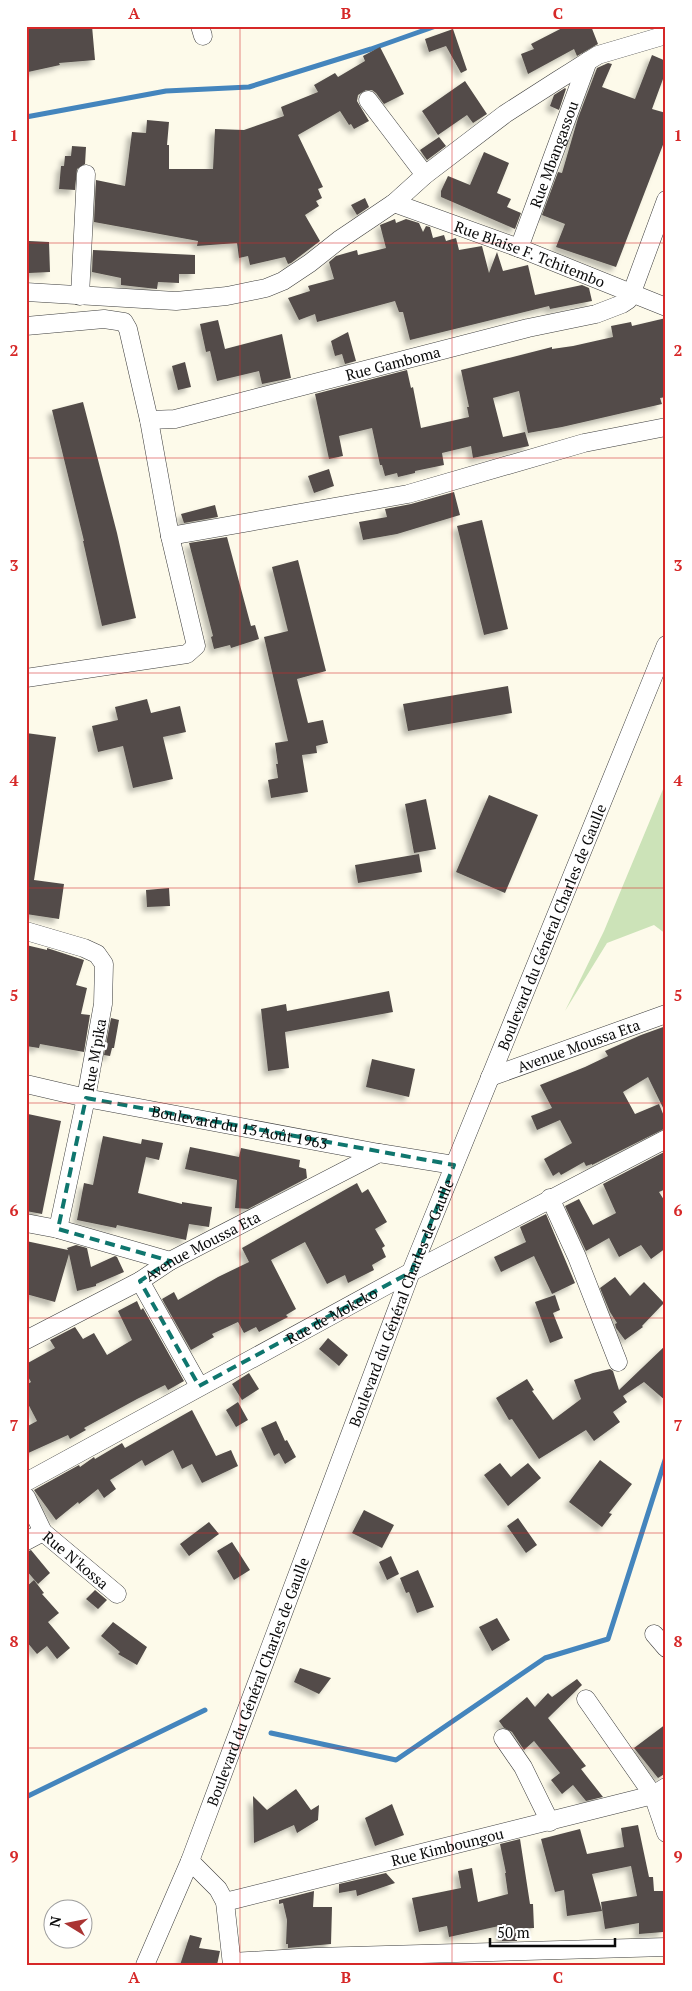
<svg xmlns="http://www.w3.org/2000/svg" width="692" height="1991" font-family="'PT Serif',serif">
<defs>
<filter id="shadow"><feDropShadow dx="-4.5" dy="4.5" stdDeviation="2.5" flood-color="#0004"/></filter>
</defs>
<rect width="100%" height="100%" fill="#fdfaea"/>
<path fill="#cce3b8" d="M666 782V837L663 840 664 850H666V934L654 925 607 943 565 1011 604 931Z"/>
<g fill="none" stroke-linecap="round" stroke-linejoin="round">
<path stroke="#4485bd" stroke-width="5" d="M26 117 166 91 249 87 371 49 436 26
M271 1733 396 1760 545 1658 608 1639 666 1457
M26 1797 205 1710"/>
</g>
<path fill="#524c48" filter="url(#shadow)" d="M26 26H92L95 60 59 63 60 65 28 72 26 60Z
M566 26H591L598 44 577 56 574 49 528 74 521 54 534 49 531 44Z
M453 29 467 70 461 73 446 46 429 52 425 39Z
M380 47 404 94 384 104 376 93 372 90H366L358 95 357 101 369 121 354 129 351 124 349 125 340 111 298 135 323 187 318 189 322 198 316 201 319 206 305 215 320 241 291 263 288 264 285 257 250 265 248 256 239 258 237 243 197 246 198 241 94 222 96 180 125 186 132 132 146 133 147 120 169 122 167 145H169V169H213L215 129 244 130 284 116 281 107 318 92 314 85 335 73 338 77 365 61 363 56Z
M652 55 666 61V80L663 79 652 109 666 113V137L616 267 556 247 565 224 542 215 558 172 562 173 578 118 597 68 608 63 612 64 602 87 635 99Z
M465 81 487 114 473 123 467 115 438 135 422 111Z
M565 88 566 89 559 110 550 106 554 95Z
M439 137 446 146 427 160 420 150Z
M72 146 86 147 85 164 77 169 75 190 59 189 61 166H64L65 156H71Z
M484 152 509 163 497 193 511 199 507 207 521 213 515 229 441 197V191L448 176 470 185Z
M365 198 369 207 357 215 351 205Z
M395 219 396 223 406 219 419 223 423 232 426 226 430 227 433 238 444 235 446 241 456 238 459 250 482 246 489 273 497 252 503 271 528 265 535 295 582 285 589 288 592 301 550 309 549 306 410 340 403 312H399L395 301 317 322 315 314 299 320 288 298 310 291 308 286 334 279 329 262 336 256 357 250 358 255 386 248 380 225Z
M29 241 49 242 50 272 29 273Z
M93 250 195 255V274H179V283L158 282 157 289 121 285V278L92 272Z
M666 318V362H663L666 377V397L660 398 662 404 562 427 528 433 519 391 493 398 503 437 525 432 529 446 473 458 471 446 442 453 444 465 415 471V473L398 477 397 473 385 476 382 465H380L372 428 339 436 343 456 329 459 315 394 407 370 411 388 413 387 421 428 469 417 467 407H469L461 370 552 347V349L573 346 613 337 611 326 631 322 632 326Z
M218 320 225 349 282 334 291 378 262 384 259 371 217 381 210 351 206 352 200 324Z
M348 332 356 361 345 364 342 354 335 356 331 341Z
M185 362 191 387 178 390 172 366Z
M83 402 117 533 136 618 102 626 83 541H84L52 410Z
M329 469 334 486 314 493 308 476Z
M454 492 460 515 397 534 363 540 359 522 387 517 385 509 411 504Z
M215 505 218 517 184 523 181 514Z
M482 520 508 629 484 635 457 526Z
M227 537 251 626 255 625 259 639 231 648 230 645 214 649 211 637 213 636 189 543Z
M298 560 326 671 297 679 308 723 323 720 328 743 316 746 317 753 302 755 308 792 271 798 268 780 278 778 276 764H278L275 743 288 741 264 637 288 631 272 567Z
M508 686 512 713 408 731 403 704Z
M147 699 151 713 180 706 186 732 163 737 173 779 133 788 123 746 98 752 92 726 118 720 115 707Z
M26 733 56 737 34 880 64 884 59 919 26 914Z
M489 795 538 815 505 893 456 872Z
M426 799 436 849 414 853 405 804Z
M419 854 422 872 358 883 355 865Z
M169 888 170 906 147 907 146 890Z
M26 945 47 950V948L84 960 76 985 87 988 81 1014 90 1015 84 1052 40 1044 39 1048 26 1046Z
M389 991 393 1012 285 1032 289 1068 268 1071 261 1009 286 1004 287 1011Z
M111 1018 119 1020 114 1048H112L110 1056 104 1055Z
M666 1026V1114L648 1077 623 1092 635 1114 659 1104 666 1121V1128L592 1165V1164L586 1166 584 1162 561 1175 559 1172 553 1176 544 1159 572 1143 560 1120 537 1130 531 1116 552 1108 540 1085 585 1067 608 1056 605 1051 641 1035Z
M372 1059 415 1069 409 1097 366 1087Z
M28 1114 61 1121 42 1214 26 1211V1124Z
M103 1136 141 1144 142 1139 163 1143 159 1160 146 1157 138 1193 182 1204V1202L212 1207 209 1227 189 1224 186 1240 117 1225 116 1228 77 1220 84 1183 93 1185Z
M190 1147 239 1157 241 1148 300 1160 299 1167 306 1169 307 1178 248 1209 235 1208 237 1180 185 1169Z
M666 1151V1189L659 1192 666 1203V1248L651 1259 641 1245 619 1257 609 1238 586 1251 565 1206 579 1199 593 1225 616 1213 603 1184Z
M357 1183 362 1193 368 1189 387 1222 375 1229 385 1246 382 1248 386 1257 372 1265 374 1270 348 1283 345 1275 327 1284 305 1242 271 1260 296 1309 286 1315 288 1317 259 1332 256 1327 244 1333 238 1322 212 1334 214 1337 191 1350 162 1299 174 1292 178 1300 218 1277 249 1262 242 1248Z
M546 1214 575 1283 552 1294 534 1256 501 1272 494 1257 526 1242 520 1227Z
M26 1241 68 1250 67 1248 76 1245 87 1248 91 1267 115 1256 117 1257 124 1272 96 1284V1286L77 1291 69 1254 55 1302 26 1294Z
M615 1277 630 1296 644 1282 664 1303 642 1326 643 1327 625 1340 616 1328 615 1324 617 1323 610 1312 600 1288Z
M555 1295 560 1310 553 1313 563 1338 550 1343 535 1302Z
M137 1301 141 1310 143 1308 184 1381 168 1390 165 1385 137 1399 84 1428 86 1430 70 1439 68 1435 26 1454V1427L37 1421 26 1400V1385L31 1382 26 1373V1364L55 1348 50 1340 75 1327 83 1339 94 1333 107 1355 132 1340 118 1311Z
M328 1338 348 1355 339 1366 319 1349Z
M666 1345V1401L644 1382 623 1396 627 1402 613 1412 620 1422 594 1441 586 1430 539 1459 512 1419 509 1420 496 1398 527 1379 534 1390 532 1391 553 1420 581 1399 574 1380 593 1373 610 1369 613 1371 619 1390Z
M249 1373 259 1389 242 1400 232 1384Z
M238 1402 248 1420 236 1427 226 1410Z
M192 1410 216 1456 231 1450 238 1466 202 1483 192 1464 182 1469 173 1450 145 1466 142 1460 110 1480 116 1489 104 1498 98 1489 79 1504 78 1502 56 1520 34 1490 79 1465 80 1467 94 1457 95 1459 122 1443 125 1448Z
M276 1421 285 1441 287 1440 296 1457 285 1464 279 1453 274 1456 261 1428Z
M600 1460 632 1484 609 1513 612 1514 602 1527 569 1502Z
M500 1463 511 1477 528 1463 541 1478 508 1506 484 1475Z
M364 1510 394 1525 382 1548 352 1533Z
M518 1518 537 1545 526 1553 507 1526Z
M209 1522 219 1534 189 1556 180 1544Z
M232 1542 250 1570 234 1580 217 1551Z
M31 1550 50 1573 38 1584 26 1570V1552Z
M391 1556 399 1574 387 1580 379 1562Z
M418 1570 434 1607 417 1613 409 1592 406 1593 400 1578Z
M34 1580 44 1593 42 1594 59 1613 48 1622 70 1648 57 1659 47 1646 37 1654 26 1641V1587Z
M95 1590 107 1600 98 1609 86 1599Z
M497 1618 510 1640 492 1651 479 1627Z
M113 1622 147 1647 137 1665 118 1654 120 1652 101 1636Z
M300 1668 331 1678 319 1694 294 1682Z
M577 1679 582 1685 548 1718 586 1766 581 1769 603 1797 586 1801 573 1785 562 1794 551 1780 560 1773 534 1741 524 1750 512 1732 504 1728 499 1721 527 1697 535 1707 548 1693 552 1697Z
M666 1724V1773L658 1778 634 1748Z
M296 1789 311 1810 319 1805 318 1820 297 1833 294 1825 254 1843 253 1796 267 1810Z
M392 1804 404 1835 375 1846 365 1818Z
M638 1825 649 1877H653L654 1891H666V1928H663V1932L639 1934V1923L605 1929 601 1902 637 1896 631 1866 592 1874 602 1911 567 1916 564 1890 555 1892 541 1839 580 1829 587 1854 624 1847 621 1828Z
M520 1839 530 1904H533L534 1928 515 1929 517 1941H502L499 1926 449 1937 447 1926 419 1932 412 1898 461 1888 458 1871 472 1868 478 1902 508 1894 505 1873H506L500 1844Z
M386 1873 395 1883 357 1896 356 1890 339 1893V1884Z
M314 1891 313 1907H332L331 1944 288 1948V1944H286L287 1920 283 1903 279 1904V1900Z
M190 1935 202 1938 199 1948 220 1951 217 1965H180Z"/>
<g fill="none" stroke-linecap="round" stroke-linejoin="round">
<defs>
<g id="minor">
<path d="M200 26 203 36"/>
<path d="M368 100 425 175"/>
<path id="s1" d="M394 203 519 248 666 307"/>
<path id="s2" d="M519 248 588 61"/>
<path d="M26 292 176 301 227 296 266 288 283 281 310 263 339 240 394 203 425 175 505 114 558 80 598 55 666 35"/>
<path d="M80 296 86 174"/>
<path d="M26 326 104 319 124 322 128 329 149 420 170 536 196 646 187 654 26 678"/>
<path id="s3" d="M149 420 175 419 528 328 596 314 622 304 628 300 631 295 666 200"/>
<path d="M170 536 408 494 584 443 666 427"/>
<path d="M26 931 84 948 97 954 104 964 103 1004 86 1098 58 1229"/>
<path id="s4" d="M490 1077 666 1014"/>
<path id="s5" d="M26 1084 86 1098 379 1153 454 1165"/>
<path d="M550 1198 577 1257 618 1362"/>
<path d="M26 1223 58 1229 170 1261"/>
<path d="M140 1281 199 1386"/>
<path id="s6" d="M26 1340 140 1281 170 1261 379 1153"/>
<path id="s7" d="M26 1482 411 1272 666 1139"/>
<path id="s8" d="M26 1497 43 1532 117 1594"/>
<path d="M26 1541 43 1532"/>
<path d="M654 1634 666 1648"/>
<path d="M586 1699 653 1795 666 1833"/>
<path d="M503 1738 523 1767 550 1822"/>
<path d="M190 1861 218 1889 225 1902 232 1965"/>
<path id="s9" d="M225 1902 653 1795 666 1787"/>
<path d="M232 1962 315 1957 666 1947"/>
<path id="s10" d="M145 1965 190 1861 411 1272 666 645"/>
</g>
</defs>
<use href="#minor" stroke="#3d3d3d" stroke-width="19"/>
<use href="#minor" stroke="#fff" stroke-width="18"/>
</g>
<path fill="none" stroke="#0f766e" stroke-width="4" stroke-dasharray="10 6" stroke-linejoin="round" d="M86 1098 454 1165 411 1272 199 1386 140 1281 170 1261 58 1229Z"/>
<path fill="none" stroke="#d62828" stroke-width="1" stroke-opacity="0.55" d="M240 26V1965M452 26V1965M26 243H666M26 458H666M26 673H666M26 888H666M26 1103H666M26 1318H666M26 1533H666M26 1748H666"/>
<g text-anchor="middle" dominant-baseline="central" stroke-width="5" stroke-linejoin="round" paint-order="stroke">
<g font-size="15" fill="#0a0a0a" stroke="#fff">
<text stroke="none"><textPath href="#s2" startOffset="100">Rue Mbangassou</textPath></text>
<text stroke="none"><textPath href="#s1" startOffset="145">Rue Blaise F. Tchitembo</textPath></text>
<text stroke="none"><textPath href="#s3" startOffset="251">Rue Gamboma</textPath></text>
<text stroke="none"><textPath href="#s10" startOffset="1115">Boulevard du Général Charles de Gaulle</textPath></text>
<text stroke="none"><textPath href="#s4" startOffset="94">Avenue Moussa Eta</textPath></text>
<text transform="translate(94 1055) rotate(-80)">Rue M'pika</text>
<text stroke="none"><textPath href="#s5" startOffset="218">Boulevard du 13 Août 1963</textPath></text>
<text stroke="none"><textPath href="#s6" startOffset="200">Avenue Moussa Eta</textPath></text>
<text stroke="none"><textPath href="#s10" startOffset="710">Boulevard du Général Charles de Gaulle</textPath></text>
<text stroke="none"><textPath href="#s7" startOffset="348">Rue de Mokeko</textPath></text>
<text stroke="none"><textPath href="#s8" startOffset="82">Rue N'kossa</textPath></text>
<text stroke="none"><textPath href="#s10" startOffset="305">Boulevard du Général Charles de Gaulle</textPath></text>
<text stroke="none"><textPath href="#s9" startOffset="229">Rue Kimboungou</textPath></text>
</g>
</g>
<rect width="692" height="1991" fill="none" stroke="#ffffff" stroke-width="55"/>
<g transform="translate(68 1924) rotate(280)"><circle r="24" fill="#ffffff" stroke="#9d9d9d"/>
<path d="M0-4L9 19L0 12L-9 19Z" fill="#aa3433"/>
<text y="-8" font-size="14" font-weight="bold" text-anchor="middle" fill="#0a0a0a">N</text>
</g>
<path d="M490 1938v8h125v-8" fill="none" stroke="#0a0a0a" stroke-width="2.5"/>
<text x="497" y="1938" font-size="15" fill="#0a0a0a" stroke="#ffffff" stroke-width="4" paint-order="stroke">50 m</text>
<rect x="28" y="28" width="636" height="1936" fill="none" stroke="#d62828" stroke-width="2"/>
<g font-size="16" text-anchor="middle" font-weight="bold" fill="#d62828">
<text x="134" y="19">A</text>
<text x="346" y="19">B</text>
<text x="558" y="19">C</text>
<text x="14" y="141">1</text>
<text x="678" y="141">1</text>
<text x="14" y="356">2</text>
<text x="678" y="356">2</text>
<text x="14" y="571">3</text>
<text x="678" y="571">3</text>
<text x="14" y="786">4</text>
<text x="678" y="786">4</text>
<text x="14" y="1001">5</text>
<text x="678" y="1001">5</text>
<text x="14" y="1216">6</text>
<text x="678" y="1216">6</text>
<text x="14" y="1431">7</text>
<text x="678" y="1431">7</text>
<text x="14" y="1647">8</text>
<text x="678" y="1647">8</text>
<text x="14" y="1862">9</text>
<text x="678" y="1862">9</text>
<text x="134" y="1983">A</text>
<text x="346" y="1983">B</text>
<text x="558" y="1983">C</text>
</g>
</svg>
